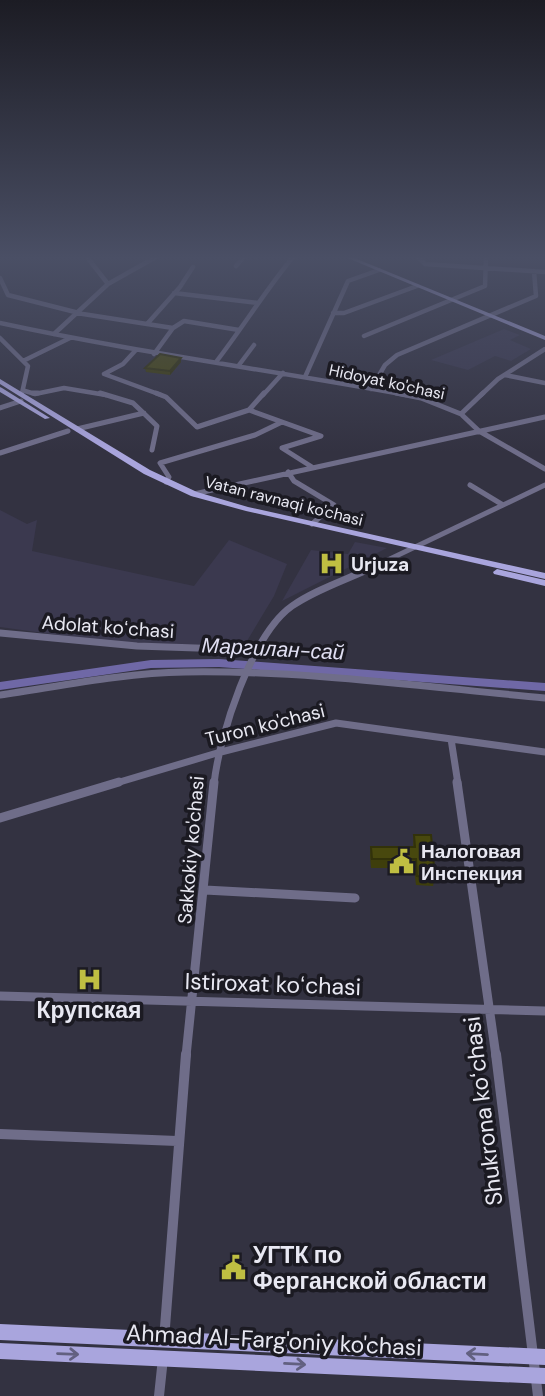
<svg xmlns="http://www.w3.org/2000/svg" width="545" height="1396" font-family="'DM Sans',sans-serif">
<rect width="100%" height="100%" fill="#333241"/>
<path fill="#3b394f" d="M504 329 520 335 510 340 531 349 511 361 495 356 468 370 431 360Z
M0 510 27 524 37 520 32 551 194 586 229 540 287 564 274 596 244 646 109 642 0 627Z
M355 542 387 548 282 601 311 550 348 554Z"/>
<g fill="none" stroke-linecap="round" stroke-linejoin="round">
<path fill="#6f68a6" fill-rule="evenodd" d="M219 659 545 683V691L219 667 151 668 0 690V682L151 660Z"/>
<path stroke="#6f6d89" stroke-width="4.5" d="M418 257 425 264 545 272
M236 266 244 257
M0 278 8 295 83 314 147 324
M108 284 156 257
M174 293 258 303
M333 313H344L417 286
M0 323C134 352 270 370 406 395
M173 328 184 321 239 330
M54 334 108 284 87 257
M364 336 485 286 486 257
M0 338 28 366 22 393
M135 351 123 364 104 374 161 395
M154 354 173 328 147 324 180 287 193 267
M25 360 70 338
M216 362C243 327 265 291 293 257
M239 365 254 345
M505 375 545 383
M305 377 348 281 379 270
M371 389 385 365 397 355 536 296 534 271
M25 391 35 394 64 388 106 395
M263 395 283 373
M481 395 498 379 545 349"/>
<path stroke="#6f6d89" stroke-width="5" d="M33 393H38
M100 393 133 403 157 426 152 450
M156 393 166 397 197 427 249 410 264 393
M396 393 421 398 461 414 479 431 545 469
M0 408 21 401
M249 410 321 436 282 448 312 467
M461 414 483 393
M77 429 144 413
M0 453 68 431
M288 472 294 481 334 505 312 524
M166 482 169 477 160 463 255 435 282 422
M470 485 503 505
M194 494 545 417
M371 568 545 485"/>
<path stroke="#6f6d89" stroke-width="7" d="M0 633 137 646 256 650
M0 695C61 686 123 673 185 672 304 670 426 687 545 698
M451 739 458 784
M113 784 217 753 336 723 545 752
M214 784C219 736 252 634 292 606 316 589 349 579 375 566"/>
<path stroke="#6f6d89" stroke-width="9" d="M457 782 496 1056
M0 818 119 782
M205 890 355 898
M0 996 545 1011
M186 1056 214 782"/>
<path stroke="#6f6d89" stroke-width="10" d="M496 1054 538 1396
M0 1134 177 1141
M164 1340 186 1054
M159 1396 163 1358"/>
<path fill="#a9a5dd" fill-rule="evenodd" d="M345 257H352L545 336V340Z
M0 379 150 470 197 492 248 507 545 573V579L246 511 191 496 144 474 0 384Z
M0 387 2 388 50 418 45 419 0 392Z
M497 569 545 580V586L494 574 493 572Z
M0 1324 545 1349V1365L0 1340Z
M0 1343 545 1368V1384L0 1359Z"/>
</g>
<path fill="#3e3e0c" d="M181 358V362L170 375 146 372 145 368Z
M414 835 435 877 433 886 416 885 414 868H371L370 856 371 847H413Z"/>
<path fill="#32320a" d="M181 358V362L170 375V371Z"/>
<path fill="#48480e" stroke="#32320a" stroke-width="2" d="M160 354 181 358 170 371 145 368Z
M414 835H431L435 877 417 876 416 859H372L371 847H415Z"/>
<defs><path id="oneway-shaft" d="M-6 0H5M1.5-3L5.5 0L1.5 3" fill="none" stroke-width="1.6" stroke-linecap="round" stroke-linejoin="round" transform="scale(1.75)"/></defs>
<g stroke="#626080">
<use href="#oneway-shaft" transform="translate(68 1354) rotate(2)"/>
<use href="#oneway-shaft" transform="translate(477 1354) rotate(-177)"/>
<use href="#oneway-shaft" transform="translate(295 1364) rotate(3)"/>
</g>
<linearGradient id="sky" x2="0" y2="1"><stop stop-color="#1c1c24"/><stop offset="0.57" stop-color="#4a4f65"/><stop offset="1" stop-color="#4a4f65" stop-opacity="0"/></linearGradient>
<rect width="545" height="452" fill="url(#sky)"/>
<defs>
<symbol id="hospital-bare" viewBox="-9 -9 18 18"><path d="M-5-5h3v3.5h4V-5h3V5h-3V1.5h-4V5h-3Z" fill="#bfbe42" stroke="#1b1a22" stroke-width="2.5" paint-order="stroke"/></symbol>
<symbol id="civic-bare" viewBox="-9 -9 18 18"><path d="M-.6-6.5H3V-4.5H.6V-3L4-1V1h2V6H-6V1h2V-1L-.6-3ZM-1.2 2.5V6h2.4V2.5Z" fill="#bfbe42" stroke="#1b1a22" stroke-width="2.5" paint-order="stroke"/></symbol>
</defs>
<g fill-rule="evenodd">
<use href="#hospital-bare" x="314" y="546" width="35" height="35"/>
<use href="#civic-bare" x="384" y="844" width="35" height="35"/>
<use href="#hospital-bare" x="72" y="962" width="35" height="35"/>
<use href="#civic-bare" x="216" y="1250" width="35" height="35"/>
</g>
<g text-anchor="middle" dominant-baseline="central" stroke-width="7" stroke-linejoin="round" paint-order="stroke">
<g font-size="16" fill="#e8e8f2" stroke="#1b1a22">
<text transform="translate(387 382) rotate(12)">Hidoyat ko'chasi</text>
<text transform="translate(284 501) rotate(14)">Vatan ravnaqi ko'chasi</text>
</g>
<g font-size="19" font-weight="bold" fill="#e8e8f2" stroke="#1b1a22" text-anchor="start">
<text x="351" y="564">Urjuza</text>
<text x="421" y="851">Налоговая<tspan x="421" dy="22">Инспекция</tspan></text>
</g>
<g font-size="19" fill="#e8e8f2" stroke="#1b1a22">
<text transform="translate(108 627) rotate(4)">Adolat koʻchasi</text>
<text transform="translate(265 725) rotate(-14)">Turon ko'chasi</text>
<text transform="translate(191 850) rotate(-85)">Sakkokiy ko'chasi</text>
</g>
<g font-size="21" font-style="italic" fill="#e0dff2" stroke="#1b1a22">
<text transform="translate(273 649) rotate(3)">Маргилан-сай</text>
</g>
<g font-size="23" fill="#e8e8f2" stroke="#1b1a22">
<text transform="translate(273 984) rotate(2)">Istiroxat koʻchasi</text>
<text transform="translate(483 1111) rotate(-97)">Shukrona koʻchasi</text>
<text transform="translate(274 1340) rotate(3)">Ahmad Al-Farg'oniy ko'chasi</text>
</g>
<g font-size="23" font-weight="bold" fill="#e8e8f2" stroke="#1b1a22">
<text x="89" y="1010">Крупская</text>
<text x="253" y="1255" text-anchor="start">УГТК по<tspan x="253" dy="26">Ферганской области</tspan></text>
</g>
</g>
</svg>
